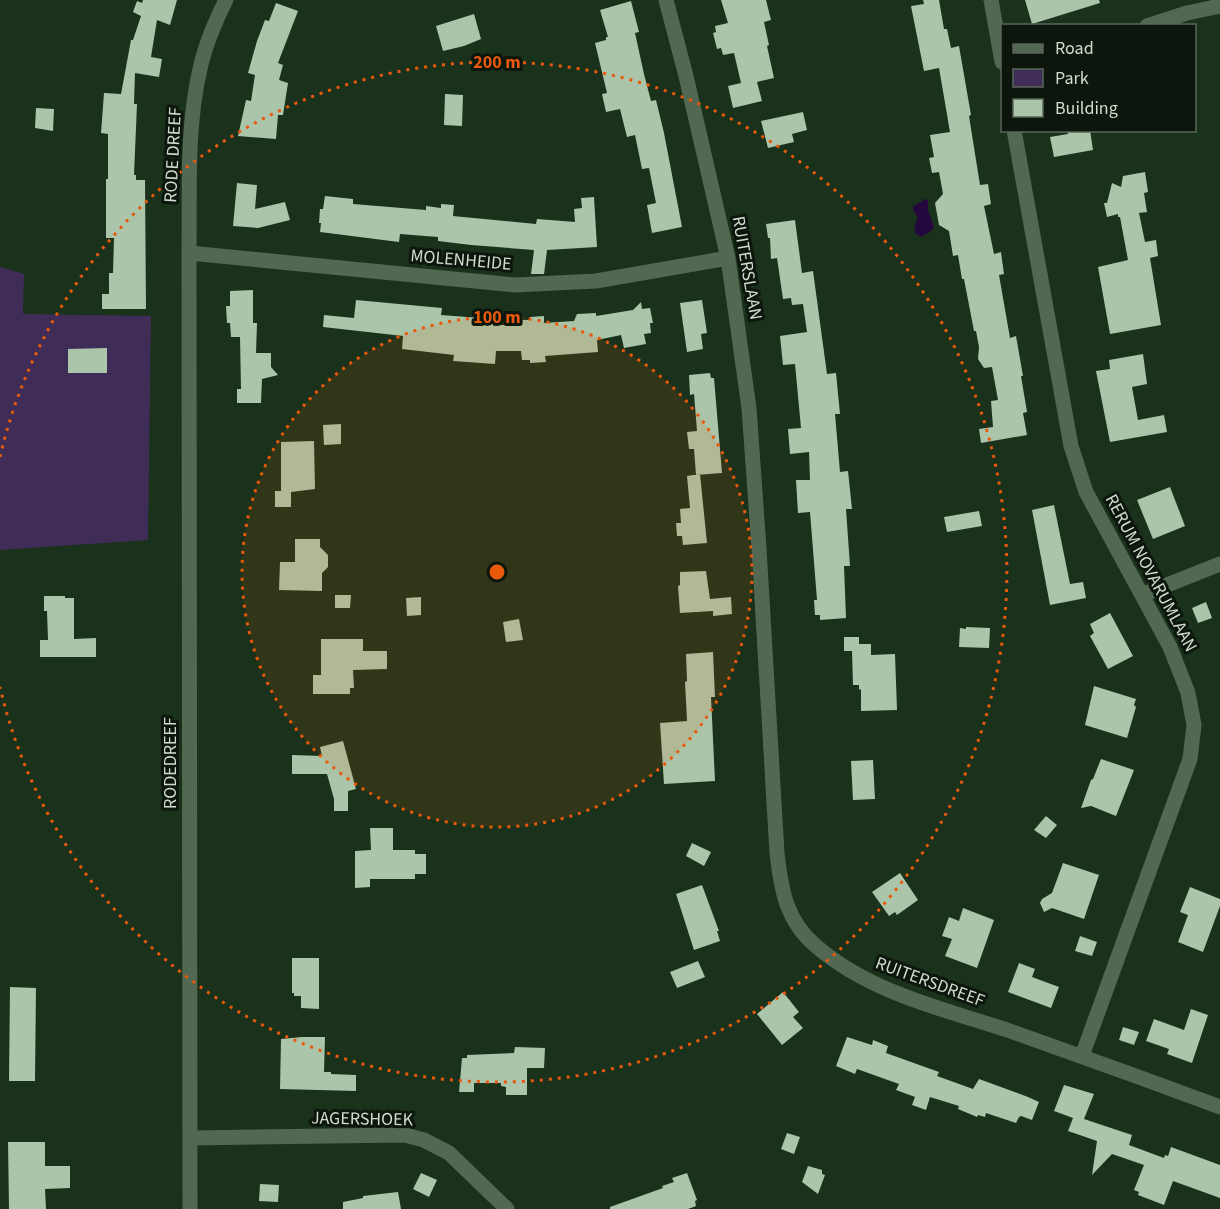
<svg xmlns="http://www.w3.org/2000/svg" width="1220" height="1209" font-family="'Source Sans 3',sans-serif">
<rect width="100%" height="100%" fill="#1a311b"/>
<path fill="#402d57" d="M0 267 24 274 23 314 151 316 148 540 0 550Z"/>
<path fill="#24073d" d="M925 199 928 200V210L934 227 931 231 921 237 916 234 914 226C920 217 917 218 913 209V207Z"/>
<path fill="#aac5aa" d="M143 0H177L170 25 157 20 151 57 162 59 159 77 135 73 134 104H137L134 175H136V180H145L146 309H102V294H109V273H113L114 238H106V179H108V134L101 133 104 93 121 94 131 40H133L141 16 133 12 137 1 142 3Z
M721 0H766L771 20 764 22 769 45 767 46 774 78 757 82 762 101 733 108 728 86 741 83 734 53 723 55 721 48 717 49 713 33 716 32 715 26 728 23Z
M923 0H939L944 29H947L951 48 959 46 971 115 969 116 980 185 988 184 991 204 984 206 994 254 1001 252 1004 274 999 275 1010 338 1016 336 1023 376H1021L1027 412 1023 413 1027 435 981 443 979 429 993 427 991 401 998 400 992 367 984 368 978 359 979 347 976 331H974L964 279H962L958 255 953 256 949 231 939 225 935 203 943 194 939 172 932 173 929 158 934 157 930 135 950 132 939 68 924 71 911 6 924 4Z
M1025 0H1099L1100 3 1032 24Z
M631 1 639 32 635 33 644 74 651 101 656 100 664 133 682 227 652 233 647 205 656 203 649 168 642 169 635 135 627 137 620 109 606 112 602 94 607 93 595 43 606 40V37H608L600 10Z
M276 3 298 11 278 63 283 65 279 80 288 83 283 115H278L276 139 238 136 246 100 251 101 255 75 248 73 257 41 265 20 269 21Z
M474 14 481 39 464 46 443 51 436 26Z
M445 94 463 95 462 126 444 125Z
M36 108 54 109 53 131 35 128Z
M803 112 807 130 792 134 794 142 768 148 761 121Z
M1067 130H1090L1093 150 1054 157 1050 137 1068 134Z
M1145 172 1148 192 1144 193 1147 212 1139 213 1145 242 1156 240 1158 256 1150 258 1161 325 1110 334 1098 267 1128 260 1120 217H1118V214L1107 217 1104 203H1107L1112 183 1121 187 1123 176Z
M237 183 257 185 255 209 285 202 290 220 258 228 233 226Z
M325 196 353 199V204L426 210V206L441 208V204L454 205 453 216 536 224 537 219 575 222 574 209 582 208 581 198 594 197 597 247 547 250 544 274H531L534 250 471 245 438 241V237L400 234 399 242 320 232 321 223H319L320 209H323Z
M795 220 802 273 813 271 827 374 836 373 840 414H835L840 472 848 471 852 509H846L850 566H844L846 618 820 620V615H815L814 600H817L810 512 798 513 796 480H810L809 452 790 454 788 429 801 428 795 364 783 365 780 336 807 332 803 304 792 305 791 298 783 299 777 258 771 259 770 238H768L766 224Z
M253 290V323H257L256 353H271V367L278 375 262 379 261 403H237V389H241L240 337H231L230 323H227L226 306H230V291Z
M356 300 442 308 441 315 493 319V326L521 323V320H530V317L544 316V323L574 321 577 314 596 313V316L633 310 641 302 642 309 650 308 653 323H650L651 333 644 334 646 344 624 348 621 335 597 340 598 352 545 356 546 362 530 363V360H522L521 351H496L495 364 453 361 454 355 402 349 403 336 323 327 324 315 354 318Z
M702 300 707 333 701 334 703 349 687 352 680 303Z
M107 348V373H68V349Z
M1143 354 1147 384 1132 387 1138 420 1164 415 1167 432 1110 442 1096 371 1110 369 1109 360Z
M710 373 711 378H714L722 473 696 475 694 449H689L687 432 697 431 694 394 690 395 689 375Z
M341 424V444L324 445 323 425Z
M314 441 315 489 291 492V507H275V491H281V442Z
M700 474 707 543 683 545 682 536H677L676 523H681L680 509 690 508 687 476Z
M1170 487 1185 526 1153 539 1137 500Z
M1054 505 1070 584 1083 582 1086 598 1050 605 1032 510Z
M979 511 982 526 947 532 944 517Z
M295 539H320V547L328 555V567L322 573V591L279 590 280 562H295Z
M706 571 710 599 731 597 732 614 713 616V611L680 613 678 586 680 585V572Z
M335 595H351L350 608H335Z
M44 596H65V598H74V639L96 638V657H40V640H48L47 611H44Z
M421 597V615L407 616 406 598Z
M1206 602 1212 618 1198 623 1192 608Z
M1110 613 1133 656 1108 669 1090 636 1094 633 1090 624Z
M519 619 523 640 506 642 503 622Z
M966 627 990 628 989 648 959 647 960 628 966 629Z
M844 637H859V644H871V655L895 654 897 710 861 711V689L859 690V685H853L852 651H844Z
M321 639H363V651H387V669L353 670 354 688H350V694H313V675H321Z
M713 652 715 697H711L715 781 664 784 660 723 687 721 685 682 687 681 686 654Z
M1094 686 1136 699 1134 705 1136 707 1127 738 1085 725Z
M343 741 356 789 348 791V811H334V799L327 774H292V755L322 756 320 747Z
M1101 759 1134 770 1116 816 1091 806 1081 808 1091 780 1093 779Z
M873 760 875 799 853 800 851 761Z
M1046 816 1057 825 1046 838 1034 830Z
M370 828H393V850H415V854H426V874H415V879H370V887L355 888V851L371 850Z
M692 843 711 852 704 866 686 856Z
M1063 863 1099 875 1084 919 1052 908 1044 912 1040 903 1042 899 1052 893Z
M900 873 918 900 897 915 895 912 889 916 872 892Z
M702 885 719 931H717L720 941 694 950 676 894Z
M1190 887 1220 899V906L1203 952 1178 942 1188 915 1180 912Z
M963 908 994 920 977 968 945 956 952 939 942 936 949 917 959 921Z
M1080 936 1097 942 1092 956 1075 951Z
M292 958H319V1009L301 1008V996H294V993H292Z
M698 961 705 977 677 988 670 972Z
M1019 963 1035 969 1032 977 1059 987 1051 1008 1008 992Z
M10 987 36 988 35 1081H9Z
M783 992 799 1012 793 1017 803 1028 782 1045 757 1014Z
M1191 1009 1208 1015 1192 1063 1167 1054 1169 1049 1146 1041 1154 1019 1184 1030Z
M1123 1027 1139 1032 1134 1045 1119 1040Z
M302 1037H325L324 1072H331V1074L356 1075V1091L280 1089 281 1039Z
M847 1037 872 1045 873 1040 888 1046 886 1053 939 1072 937 1076 973 1089 979 1079 1028 1097 1039 1102 1032 1120 1021 1116 1019 1117 1016 1123 986 1113 985 1117 978 1115 977 1117 958 1109 959 1106 930 1097 926 1110 912 1105 915 1097 896 1090 899 1084 857 1069 855 1074 836 1066Z
M515 1047 545 1048 544 1068H527V1095H506V1087L501 1086V1083H474V1092H459L462 1058H467V1055L514 1053Z
M1064 1085 1094 1094 1084 1119 1132 1135 1129 1145 1164 1158 1165 1155 1168 1156 1171 1147 1220 1165V1198L1173 1181 1164 1205 1138 1195 1139 1192 1134 1190 1144 1165 1112 1154 1092 1175 1097 1141 1068 1131 1073 1118 1054 1111Z
M787 1133 800 1137 794 1154 781 1149Z
M8 1142H45V1166H70V1188L45 1189 46 1209H9Z
M808 1166 822 1170V1174L825 1175 818 1194 802 1182Z
M421 1173 437 1180 429 1197 413 1189Z
M687 1173 697 1200 695 1201 696 1206 688 1209H610V1207L663 1188 662 1186 674 1182 672 1178Z
M260 1184 279 1185 278 1202 259 1201Z
M398 1192 401 1209H343V1202L363 1198V1196Z"/>
<g fill="none" stroke-linecap="round" stroke-linejoin="round">
<path stroke="#526853" stroke-width="15" d="M666 0 686 76 728 258 749 408 759 548 777 853C781 889 786 921 816 946 870 993 944 1009 1010 1031 1081 1056 1150 1081 1220 1107
M991 0 1002 62
M1147 26 1187 13 1220 6
M1014 130 1071 446 1086 492 1170 647 1188 693 1194 725 1190 759 1082 1056
M189 253 515 285 596 281 728 258
M1142 595 1220 564
M190 1138 405 1135 424 1140 449 1153 507 1209
M190 1209 189 253C190 192 186 129 200 69 205 45 215 22 226 0"/>
</g>
<circle cx="497" cy="572" r="255" fill="#e8590c" fill-opacity=".12"/>
<g fill="none" stroke="#e8590c" stroke-width="3" stroke-dasharray="3 6">
<circle cx="497" cy="572" r="255"/>
<path d="M0 457A510 510 0 1 1 0 687"/>
</g>
<g text-anchor="middle" dominant-baseline="central" stroke-width="6" stroke-linejoin="round" paint-order="stroke">
<g font-size="18" fill="#cfddcf" stroke="#0c160c">
<text transform="translate(173 155) rotate(-87)">RODE DREEF</text>
<text transform="translate(461 260) rotate(5)">MOLENHEIDE</text>
<text transform="translate(747 268) rotate(80)">RUITERSLAAN</text>
<text transform="translate(1151 573) rotate(62)">RERUM NOVARUMLAAN</text>
<text transform="translate(170 763) rotate(-90)">RODEDREEF</text>
<text transform="translate(930 982) rotate(20)">RUITERSDREEF</text>
<text transform="translate(362 1119) rotate(1)">JAGERSHOEK</text>
</g>
</g>
<circle cx="497" cy="572" r="9" fill="#e8590c" stroke="#0c160c" stroke-width="3"/>
<g font-size="18" text-anchor="middle" font-weight="bold" fill="#e8590c" stroke="#0c160c" stroke-width="6" stroke-linejoin="round" paint-order="stroke">
<text x="497" y="68">200 m</text>
<text x="497" y="323">100 m</text>
</g>
<rect x="1001" y="24" width="195" height="108" fill="#0c160c" stroke="#5a665a" stroke-width="1.5"/>
<rect x="1013" y="44" width="30" height="9" fill="#526853" stroke="#5a665a" stroke-width="1.5"/>
<text x="1055" y="54" font-size="18" fill="#cfddcf">Road</text>
<rect x="1013" y="69" width="30" height="18" fill="#402d57" stroke="#5a665a" stroke-width="1.5"/>
<text x="1055" y="84" font-size="18" fill="#cfddcf">Park</text>
<rect x="1013" y="99" width="30" height="18" fill="#aac5aa" stroke="#5a665a" stroke-width="1.5"/>
<text x="1055" y="114" font-size="18" fill="#cfddcf">Building</text>
</svg>
